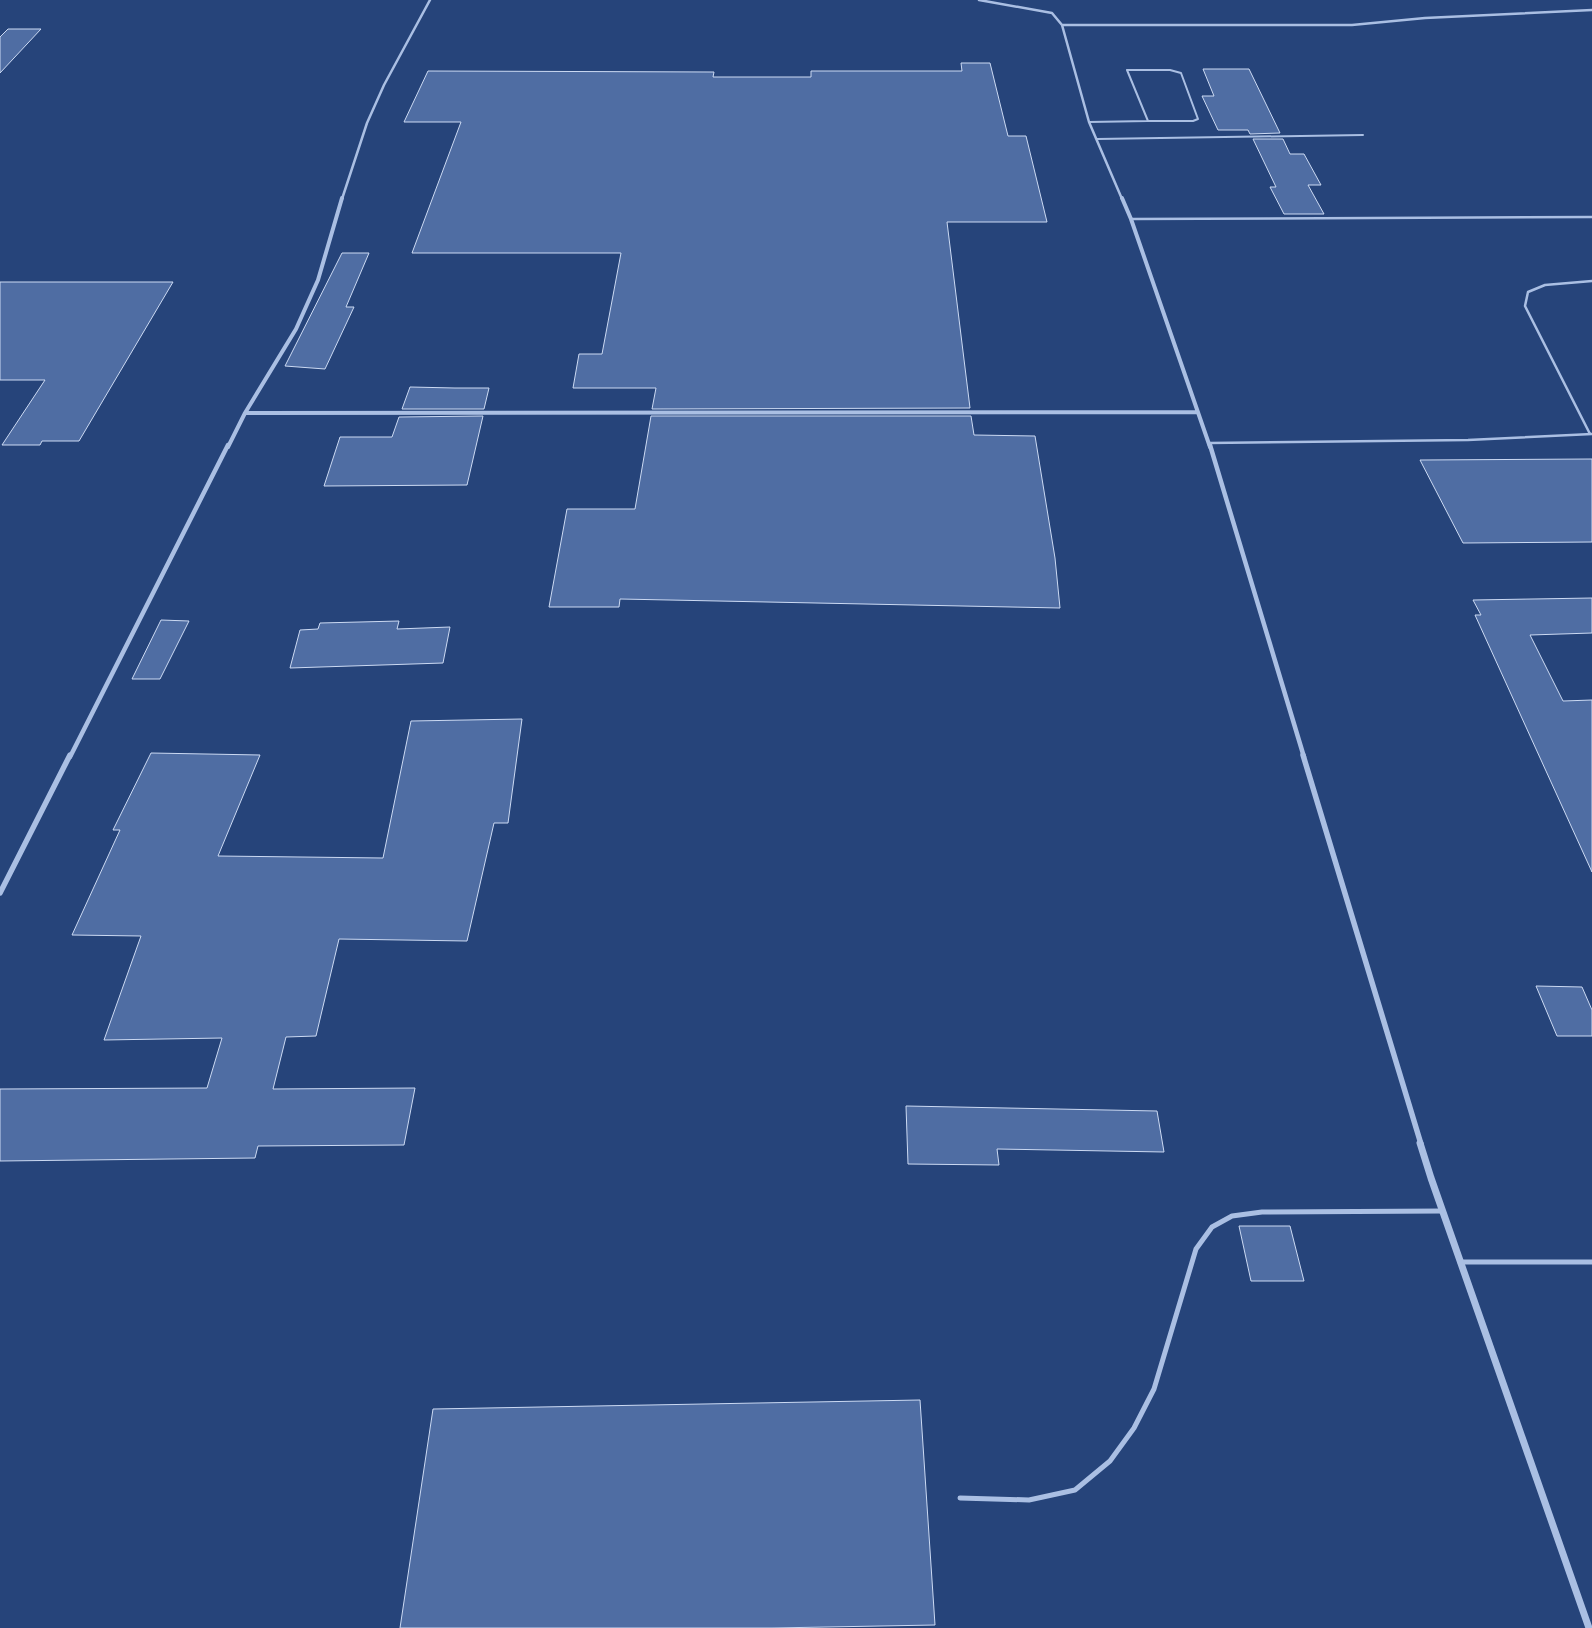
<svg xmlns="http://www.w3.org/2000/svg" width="1592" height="1628" font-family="Raleway,sans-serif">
<rect width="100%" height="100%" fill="#26447a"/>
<path fill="#4f6da3" stroke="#ccdaf3" d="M8 29H41L0 73V37Z
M961 63H990L1008 136H1026L1047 222H947L970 408 652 409 656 388H573L579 354H602L621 253H412L461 122H404L428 71 714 72 713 77H811V71H962Z
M1203 69H1249L1280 133 1250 134 1248 130H1218L1202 96H1214Z
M1253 139H1283L1290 154H1304L1321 185H1308L1324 214H1284L1270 187H1276Z
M342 253H369L346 307H354L325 369 285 366Z
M0 282H173L79 441H42L40 445H2L45 380H0Z
M410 387 455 388H489L484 409H402Z
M483 416 467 485 324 486 340 437H392L399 417Z
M651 416H971L974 435 1035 436 1055 558 1060 608 620 599 619 607H549L567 509H635Z
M1592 459V542L1463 543 1420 460Z
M1592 598V633L1530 635 1563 701 1592 700V872L1475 615H1481L1473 600Z
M161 620 189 621 160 679H132Z
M399 621 397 629 450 627 443 663 290 668 300 630 318 629 320 623Z
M522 719 508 823H494L467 941 339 939 316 1036 286 1037 273 1089 415 1088 404 1145 258 1146 255 1158 0 1161V1089L207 1088 222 1038 104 1040 141 936 72 935 120 830H113L151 753 260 755 218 856 383 858 411 721Z
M1536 986 1582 987 1592 1010V1036H1557Z
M906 1106 1157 1111 1164 1152 997 1149 999 1165 908 1164Z
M1239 1226H1290L1304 1281H1251Z
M920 1400 935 1625 772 1628H400L433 1409Z"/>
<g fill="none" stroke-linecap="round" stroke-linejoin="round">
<path stroke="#aabfe3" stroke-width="2" d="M1127 70H1170L1181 73 1198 119 1193 121H1148Z
M1089 122 1148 121
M1097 139 1363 135"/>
<path stroke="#aabfe3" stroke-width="2.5" d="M1131 219 1592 217
M1590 434 1525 306 1528 292 1545 285 1592 281
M1209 443 1468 440 1592 434"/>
<path stroke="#aabfe3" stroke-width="5" d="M1460 1262H1592
M960 1498 1029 1500 1075 1490 1110 1461 1134 1428 1154 1389 1196 1249 1212 1227 1232 1216 1262 1212 1442 1211"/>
<path stroke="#aabfe3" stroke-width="2.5" d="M979 0 1052 13 1062 25H1352L1425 18 1592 10
M1062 25 1089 122 1122 199
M342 199 367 123 384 85 430 0"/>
<path stroke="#aabfe3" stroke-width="4" d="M1122 198 1131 219 1210 447
M245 413 1198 412
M228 447 245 413 296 329 318 280 342 198"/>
<path stroke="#aabfe3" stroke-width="4.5" d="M1210 445 1304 757
M70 757 228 445"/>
<path stroke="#aabfe3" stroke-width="5.5" d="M1303 755 1421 1144
M0 893 70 755"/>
<path stroke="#aabfe3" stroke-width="7" d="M1420 1143 1431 1178 1589 1628"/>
</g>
</svg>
